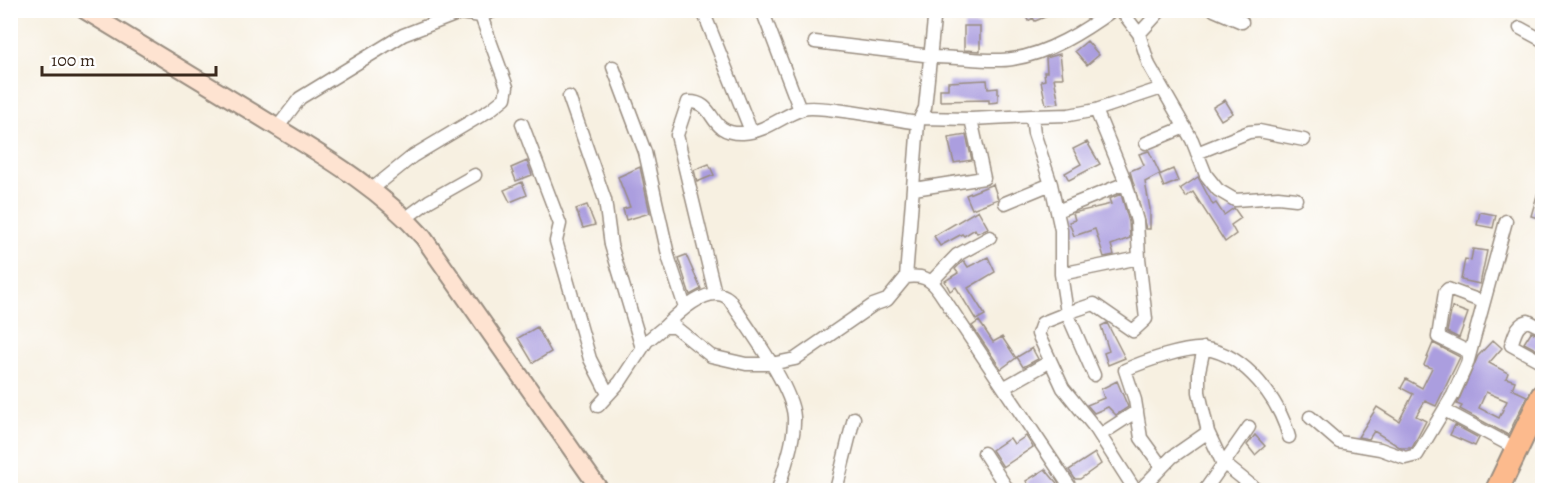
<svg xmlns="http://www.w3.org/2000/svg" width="1553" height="501" font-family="Alegreya,serif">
<rect width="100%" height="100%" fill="#fff"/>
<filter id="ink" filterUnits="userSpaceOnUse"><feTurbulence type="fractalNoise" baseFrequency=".0167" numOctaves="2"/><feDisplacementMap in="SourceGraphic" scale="12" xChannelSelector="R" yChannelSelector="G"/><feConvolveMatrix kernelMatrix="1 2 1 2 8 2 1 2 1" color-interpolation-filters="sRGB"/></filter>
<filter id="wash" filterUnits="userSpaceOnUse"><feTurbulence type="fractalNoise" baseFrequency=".008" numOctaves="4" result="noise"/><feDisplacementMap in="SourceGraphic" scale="24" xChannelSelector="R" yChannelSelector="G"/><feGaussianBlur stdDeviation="1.35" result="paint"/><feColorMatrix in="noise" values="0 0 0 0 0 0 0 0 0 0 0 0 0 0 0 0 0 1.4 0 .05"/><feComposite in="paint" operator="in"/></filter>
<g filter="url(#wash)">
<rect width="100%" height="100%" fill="#f7f0e1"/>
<g id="blocks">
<path fill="#ab9edf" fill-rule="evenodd" d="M1023 10H1060V11L1035 21 1033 18 1028 21Z
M964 26H980V51L964 50Z
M1087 41 1099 55 1087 65 1075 51Z
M1060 54 1063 78H1054L1059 103 1046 105 1041 81 1045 80 1044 72H1047L1046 58Z
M987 80 988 89 998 88V102L989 103V100L940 101V89H948V82Z
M1225 100 1233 113 1221 120 1213 107Z
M966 135 972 160 954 163 948 138Z
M1087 142 1100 164 1069 180 1065 173 1081 164 1073 149Z
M1149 151 1160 174 1145 182 1150 209V229H1146L1130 171 1144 165 1139 154Z
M527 161 532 175 516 181 511 168Z
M709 164 714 175 697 182 694 170Z
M640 167 650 213 626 220 623 209 630 207 618 177Z
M1173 169 1178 181 1164 187 1159 175Z
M1198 177 1213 205 1216 203 1224 215 1234 208 1241 218 1231 225 1236 234 1225 242 1193 192 1186 197 1180 189Z
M522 182 527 195 510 202 504 190Z
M993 184 998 199 972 209 966 195Z
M1540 185H1542V219L1531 216Z
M1121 194 1129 222 1130 238 1111 245 1114 255 1104 257 1095 229 1074 236 1069 222 1075 220 1073 213 1111 204 1109 199Z
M587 205 595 225 583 228 576 209Z
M978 210 988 228 977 233 975 229 964 236 962 234 940 246 934 236Z
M1480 212 1496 215 1493 228 1477 225Z
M1473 249 1487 251 1480 284 1461 280 1465 259 1471 260Z
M686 255 701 289 690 295 678 258Z
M988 257 995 272 968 288 985 315 976 320 956 287 950 291 945 281 958 273 955 269 962 262 964 261 968 267Z
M1452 307 1468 313 1459 338 1447 332Z
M979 321 993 342 1002 337 1016 358 1001 369 972 326Z
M1107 323 1125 358 1108 365 1104 353 1109 351 1101 326Z
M537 327 551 352 533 363 518 338Z
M1531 332 1542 336 1541 352 1524 343Z
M1493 340 1502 348 1489 363 1508 373 1506 378 1515 381 1512 389 1527 396 1508 435 1460 409 1462 406 1457 404 1478 356ZM1486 392 1507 401 1499 418 1479 408Z
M1433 343 1460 357 1436 406 1425 401 1416 416 1426 421 1412 448H1401L1374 431 1369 439 1358 437 1377 407 1399 421 1413 394 1401 388 1406 379 1422 388 1432 368 1424 365Z
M1032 348 1038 359 1023 367 1017 357Z
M1117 381 1128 407 1116 415 1108 407 1094 413 1087 405 1104 398 1101 389Z
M1455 425 1479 438 1475 446 1450 435Z
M1255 435 1265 446 1255 455 1247 445Z
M1026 436 1033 447 1003 467 992 450 1010 438 1014 444Z
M1095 453 1101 464 1080 479H1075L1069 470Z
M1045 469 1061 488 1059 490H1032L1026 481Z"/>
</g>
</g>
<g filter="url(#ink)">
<use href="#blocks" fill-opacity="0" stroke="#998d80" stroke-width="1.5"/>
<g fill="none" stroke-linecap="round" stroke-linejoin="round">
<defs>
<path id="street" d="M762 10 800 110
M1121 10 1139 34 1149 65 1192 140 1206 175 1218 190 1235 200 1278 197 1296 199
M1214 10 1242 22
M703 11 751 131
M1520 28 1542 40
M1139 34 1161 10
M815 42 932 56
M932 57C956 56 990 63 1012 59 1048 54 1084 31 1113 10
M613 67 645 152 669 259 685 307
M569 97 605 200 611 245 642 348
M1096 110 1069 115 1032 116 1034 133 1051 184 1061 230V274L1067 313 1042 323 1038 334 1063 388 1096 429 1135 490
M971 119 1032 116
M522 124 560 224 556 241 590 359 608 394
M277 128 300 98 403 35 460 13 481 16 496 10
M1146 143 1185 127
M1197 153 1249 132 1259 131 1304 140
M372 189 413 156 490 110 505 98 507 87 481 16
M914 189 984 178 971 119 921 118
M1005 203 1051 184
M1057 211 1126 183 1096 110 1162 88
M406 218 429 201 475 175
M1061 274 1139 258 1137 221 1126 183
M906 277 918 123 925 108 935 10
M932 281 957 255 990 237
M715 293 677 135 688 102C718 101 706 135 743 133 766 132 783 115 803 109 817 104 898 120 918 123
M664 327C678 313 710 282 729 299 747 327 792 386 794 417 795 441 784 468 778 490
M1542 328 1528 321C1516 324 1515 335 1511 345L1542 362
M1204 348 1199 371V392L1208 432 1222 462 1257 490
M1469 352 1438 337 1445 292 1448 289 1483 302
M1094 375 1067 313 1094 304 1133 331 1146 319 1139 258
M1005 387 1049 362
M598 406 620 382 647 341 664 327H675L711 356 746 364H771L795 359 873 305 887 300 906 277C922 275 930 278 939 291L1072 490
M1444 410 1517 449
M1310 417 1339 442 1380 449 1405 458 1417 455 1453 395 1467 364 1506 221
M1100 435 1137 411
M984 453 1008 490
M1162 467 1141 438 1135 400 1125 370C1142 362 1188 346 1206 349 1246 355 1279 400 1289 437
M836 490 854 418
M1140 490 1172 457 1208 432
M1205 490 1249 427"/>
<path id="secondary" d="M84 10C142 45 199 80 257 115 315 151 377 185 423 237L600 490"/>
<path id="highway" d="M1497 490 1542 396"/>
</defs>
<use href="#street" stroke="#998d80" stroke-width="15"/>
<use href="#secondary" stroke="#998d80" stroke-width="20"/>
<use href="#highway" stroke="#998d80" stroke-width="26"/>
<use href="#street" stroke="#fff" stroke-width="12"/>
<use href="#secondary" stroke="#fee3d1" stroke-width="16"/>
<use href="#highway" stroke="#fcba8d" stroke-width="22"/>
</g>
</g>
<rect width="1553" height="501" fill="none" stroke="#fff" stroke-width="36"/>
<path d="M42 66v9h174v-9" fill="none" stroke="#3b2a1e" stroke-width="3"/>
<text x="51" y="66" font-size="18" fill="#3b2a1e" stroke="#ffffff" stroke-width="4.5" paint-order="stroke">100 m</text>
</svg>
